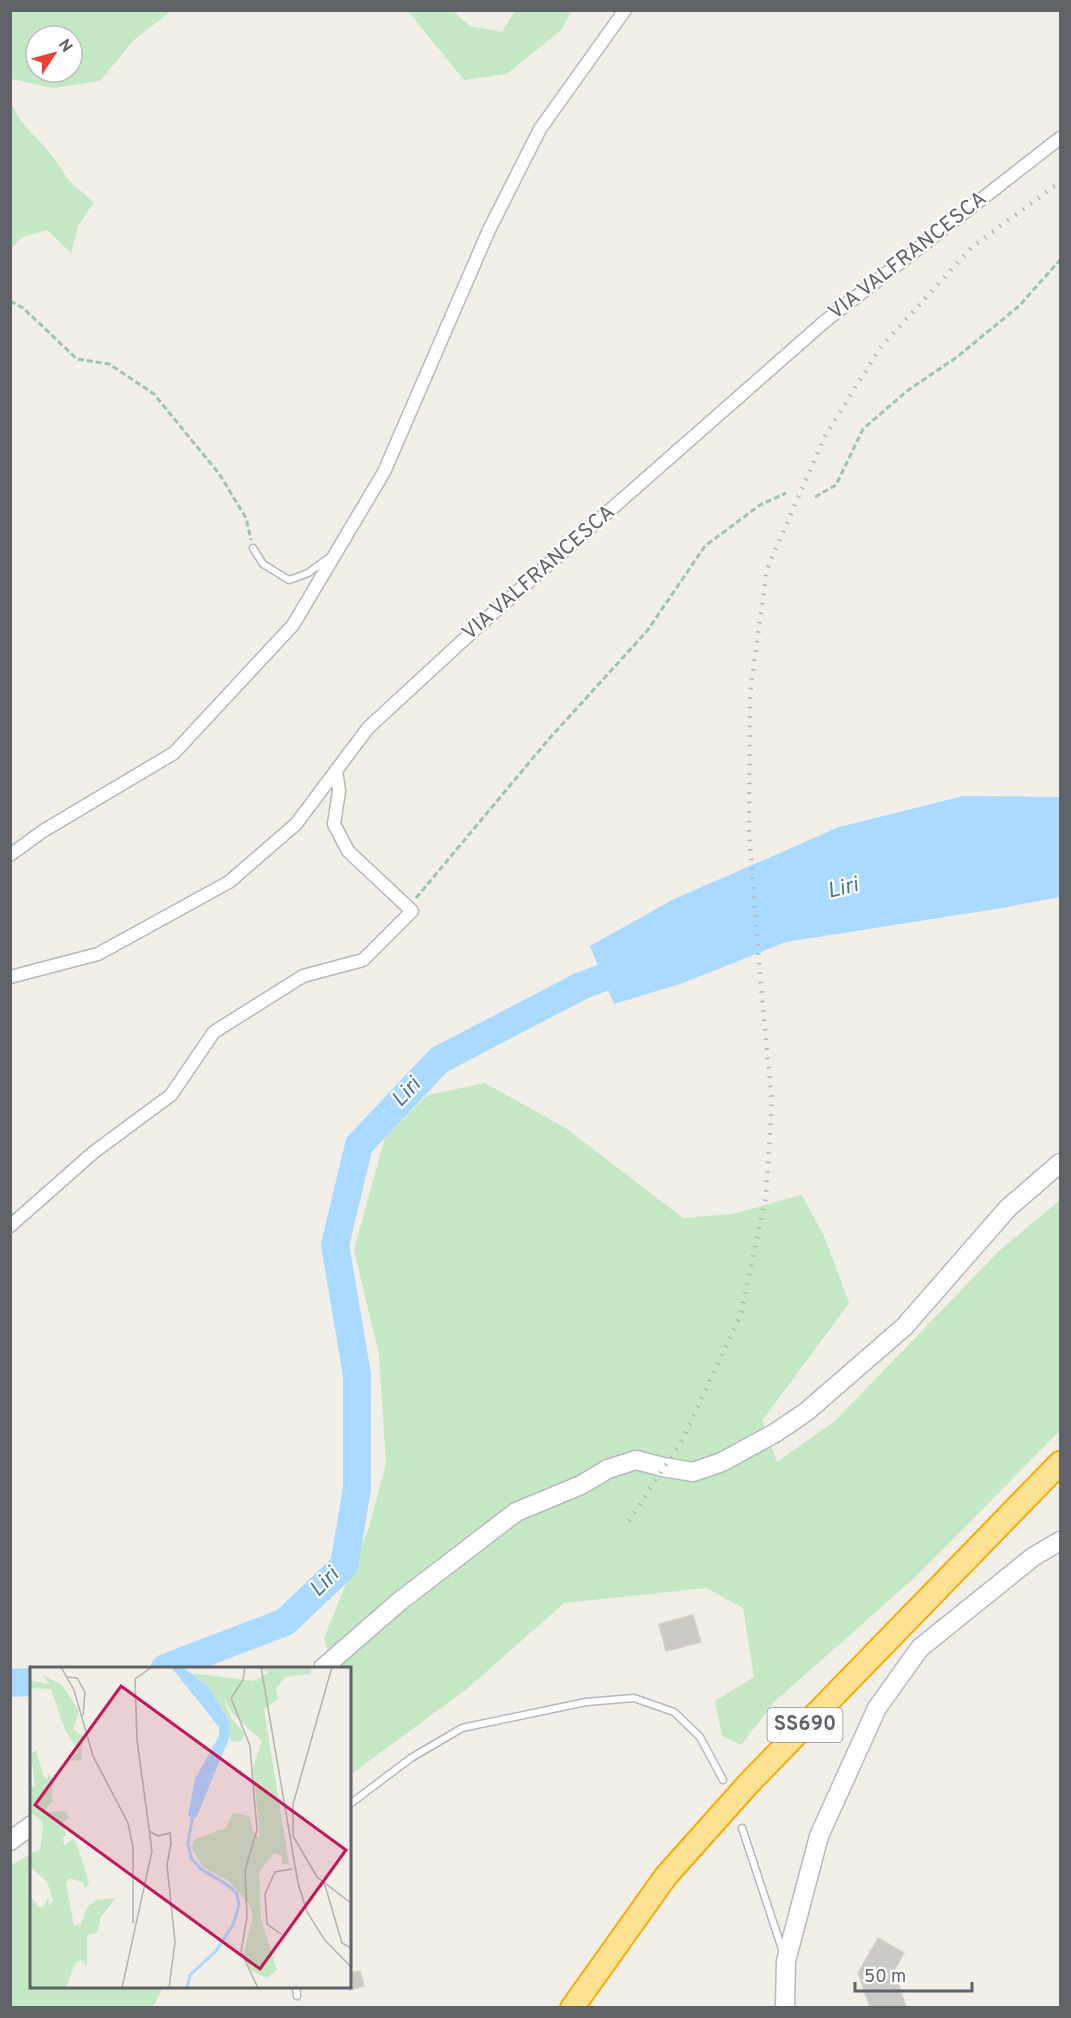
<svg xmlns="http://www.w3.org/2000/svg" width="1071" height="2018" font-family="Overpass,sans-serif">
<rect width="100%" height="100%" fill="#f1efe8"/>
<path fill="#c5e8c5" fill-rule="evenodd" d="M11 10H171V11L134 40 100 81 53 88 11 79ZM36 36H72V72H36Z
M408 11H453L470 26 502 32 515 11H572L561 30 507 74 464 80Z
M10 101 21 121 50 153 70 182 94 202 78 226 71 253 47 230 22 237 11 249Z
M485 1083 567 1129 683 1218 732 1214 802 1195 825 1238 849 1303 762 1421 777 1462 835 1421 999 1251 1060 1200V1431L912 1580 775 1701 741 1745 722 1736 715 1701 754 1677 743 1608 706 1588 564 1603 468 1688 350 1775V1668H333L324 1638 369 1527 386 1464 379 1355 354 1250 385 1137 427 1095Z
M31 1854 32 1986 163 1987 153 2007H11V1865Z"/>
<path fill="#aadaff" d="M963 796 1060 797V897L1002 908 786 942 683 983 614 1004 590 946 672 900 839 827Z"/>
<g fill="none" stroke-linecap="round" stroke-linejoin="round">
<path stroke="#aadaff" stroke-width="28" d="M165 1668 285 1622 344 1566 357 1488V1375L335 1245 359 1145 439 1060 581 986 638 964
M10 1683 32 1682"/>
</g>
<path fill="#cccac5" stroke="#d6d1c6" stroke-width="1.5" d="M693 1615 701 1642 666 1651 659 1624Z
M878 1938 904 1953 894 1971 906 2007H870L858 1973Z
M360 1971 364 1986 350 1990V1973Z"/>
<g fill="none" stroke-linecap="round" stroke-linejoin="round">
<defs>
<path id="lane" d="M253 548 263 564 289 580 308 573 330 557
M350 1804 411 1758 462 1728 586 1702 634 1698 674 1712 700 1737 723 1780
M742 1828 783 1952
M296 1986 297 1996"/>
<path id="street" d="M10 855 43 831 174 753 293 625 384 472 489 230 540 129 625 10
M10 977 98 954 229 882 296 824 368 728 484 621 824 322 1060 138
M10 1226 94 1152 171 1095 214 1032 303 976 363 960 412 911 348 851 334 824 339 791 336 770"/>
<path id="secondary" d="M323 1668 400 1601 516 1512 581 1485 608 1469 636 1460 663 1467 693 1472 722 1462 775 1433 806 1412 904 1327 1008 1208 1060 1163
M10 1841 32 1825
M785 2008 786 1961 819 1836 877 1708 920 1648 1033 1557 1060 1541"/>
<path id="highway" d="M572 2008 666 1876 750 1782 1060 1463"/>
</defs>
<use href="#lane" stroke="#b5b8bc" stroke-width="9"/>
<use href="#street" stroke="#b5b8bc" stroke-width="15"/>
<use href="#secondary" stroke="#b6babf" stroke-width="21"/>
<use href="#highway" stroke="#f9ab00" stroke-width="26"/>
<path stroke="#9cc7a9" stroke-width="3" stroke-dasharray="6 3" stroke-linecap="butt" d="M10 301 23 308 77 359 109 364 154 394 220 475 246 518 251 540
M815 497 836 485 863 429 907 391 957 357 1019 306 1060 260
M416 898 548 740 647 631 705 546 760 505 786 493"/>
<use href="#lane" stroke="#fff" stroke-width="6"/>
<use href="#street" stroke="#fff" stroke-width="12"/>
<use href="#secondary" stroke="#fff" stroke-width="18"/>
<use href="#highway" stroke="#fde293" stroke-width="22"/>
<path stroke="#b6b7b8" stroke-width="4.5" stroke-dasharray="1.5 8" stroke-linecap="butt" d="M629 1521 682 1440 741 1314 766 1196 772 1102 761 987 749 830 750 693 767 569 825 436 880 348 972 247 1060 182"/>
</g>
<g text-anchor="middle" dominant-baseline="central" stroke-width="4.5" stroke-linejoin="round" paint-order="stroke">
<rect fill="#fff" stroke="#8f9295" stroke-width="1.5" x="767.5" y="1708" width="75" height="34" rx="4.5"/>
<g font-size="20" font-weight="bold" fill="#5f6368">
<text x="805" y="1725">SS690</text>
</g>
<g font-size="21" fill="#5f6368" stroke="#fff">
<text transform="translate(908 256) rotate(-38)">VIA VALFRANCESCA</text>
<text transform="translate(539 573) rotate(-41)">VIA VALFRANCESCA</text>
</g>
<g font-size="22" font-style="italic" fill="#4174aa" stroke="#fff">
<text transform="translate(843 889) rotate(-14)">Liri</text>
<text transform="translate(407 1093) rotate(-47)">Liri</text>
<text transform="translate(325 1583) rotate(-45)">Liri</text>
</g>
</g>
<g transform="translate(30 1667)">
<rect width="321" height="321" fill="#f1efe8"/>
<path d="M224 0H282L280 7 255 10 246 22 248 32 234 42 259 197H252V190L244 186 229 205 231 253 247 303 237 311 220 303 213 290 223 248 219 237 199 214 173 200 161 180 165 172 196 161 203 146 219 149 225 169 230 170 223 100 232 74 202 46 194 32 201 51 214 66 212 74 201 75 199 54 178 19 161 6 223 14 240 5ZM13 8 32 18 49 44 43 63 53 69 51 93 38 94 49 85 35 63 21 22 0 21V13L19 17ZM6 83 13 108 17 113 19 106 22 112V134L14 145 35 144 39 151 33 155 36 168 32 171 35 178 43 172 46 175 59 216 55 222 52 215 39 211 36 217 44 259 51 257 58 239 66 233 86 231 71 249 67 266 57 268V299L51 293 45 296 36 321H0V229L9 240 14 239 18 230 19 240 23 232 17 215 0 199 2 185 9 184 11 178 13 160 12 154 0 145V122L5 118 1 87Z" fill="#c5e8c5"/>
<path d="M141 0H152L178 19 199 54 200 69 166 151 158 149 165 112 189 69V60Z" fill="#aadaff"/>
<path fill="none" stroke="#aadaff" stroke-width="3" d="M157 321 160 308 186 284 203 258 209 238 207 227 199 219 171 202 161 191 158 175 163 148"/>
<path fill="none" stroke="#b3b3b1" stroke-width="1.5" d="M31 0 44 23 63 89 98 156 103 180V256M215 0 213 13 201 31 220 79 227 163 215 203 217 250 211 285 228 321M231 0 268 216 277 245 294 272 321 300M302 0 263 137V169L287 210 321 236M36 10 47 11 55 25 53 49M119 164 128 169 140 166 141 176 137 198 145 275 139 321M294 215 312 276 321 281M251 267 237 257 235 227 245 205 262 202M92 321 122 184 107 73 105 12 122 0"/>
<path fill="#c2185b" fill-opacity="0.15" stroke="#c2185b" stroke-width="3" d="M91 19 316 183 230 302 5 138Z"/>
<rect width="321" height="321" fill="none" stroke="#5f6368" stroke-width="3"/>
</g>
<rect width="1071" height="2018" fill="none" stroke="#5f6368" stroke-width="24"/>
<g transform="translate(54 54) rotate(54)"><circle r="28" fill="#ffffff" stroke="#bfc1c3" stroke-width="1.5"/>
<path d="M0-4.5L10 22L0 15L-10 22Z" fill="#ea4335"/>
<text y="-9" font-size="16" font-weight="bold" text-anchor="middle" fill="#5f6368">N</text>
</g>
<path d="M855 1982v9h117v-9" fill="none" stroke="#5f6368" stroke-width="3"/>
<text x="864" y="1982" font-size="18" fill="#5f6368" stroke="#ffffff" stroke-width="4.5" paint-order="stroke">50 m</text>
</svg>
